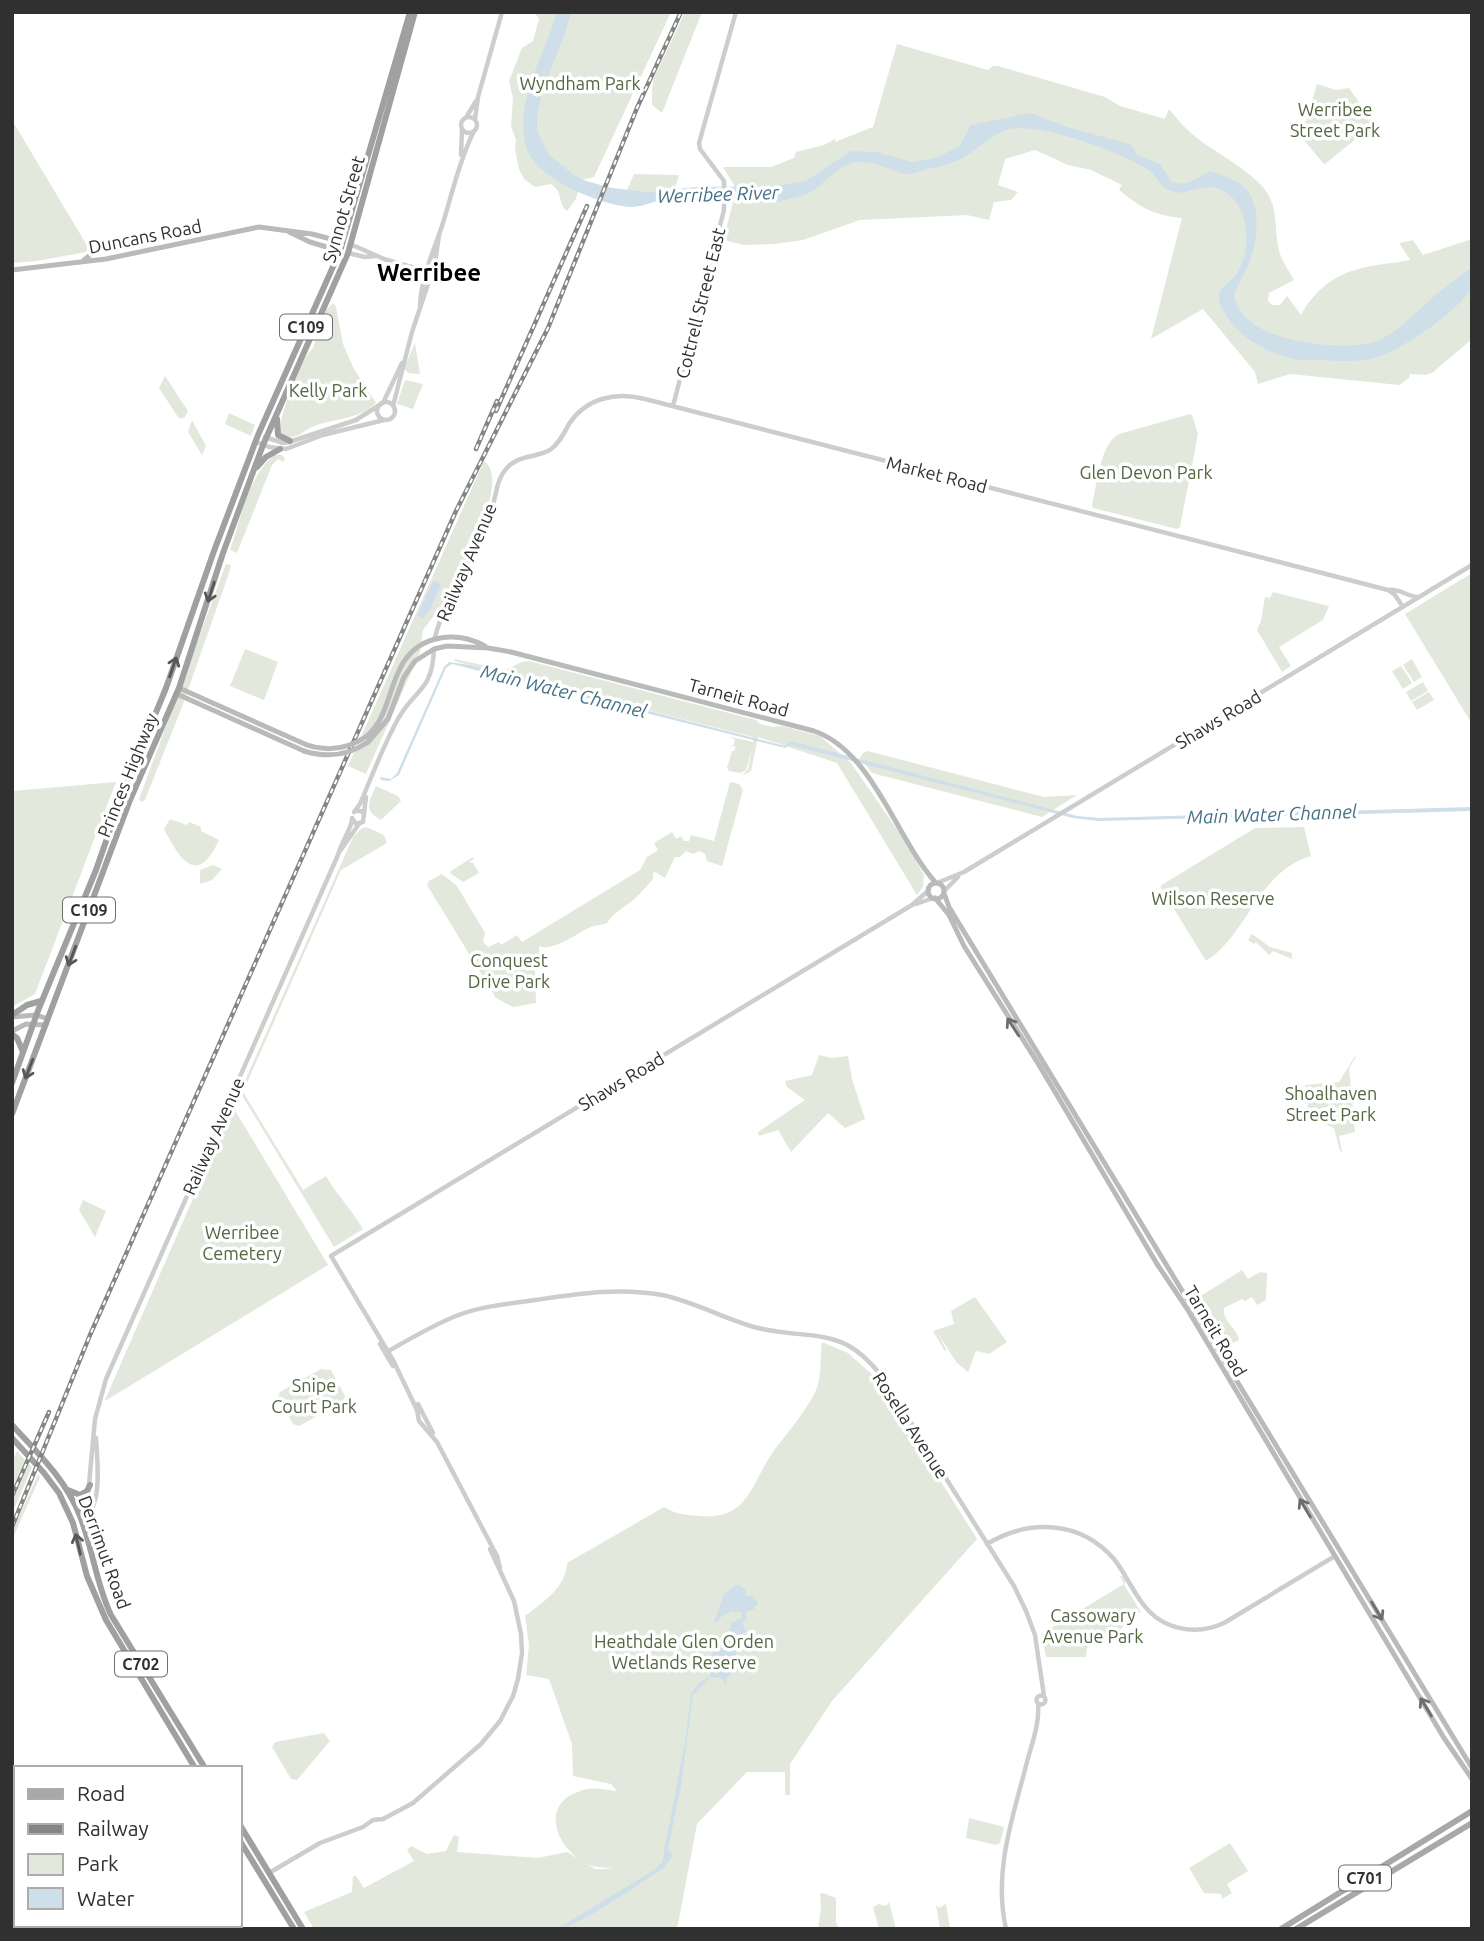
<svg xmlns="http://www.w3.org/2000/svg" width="1484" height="1941" font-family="Ubuntu,sans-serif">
<rect width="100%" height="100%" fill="#fff"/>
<path fill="#e3e8dc" d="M534 12H671L594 177 581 180 576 199 567 211C557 203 564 193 551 184L535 187 524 179 519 169 515 149 516 140 511 126 513 98 509 81 522 48 533 41 539 19Z
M685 12H702L662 113 652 105V89L654 78Z
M897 44 988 70 993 66H998L1105 97 1120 106 1165 119 1169 109C1176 117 1183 126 1191 133 1212 152 1259 173 1270 198 1277 212 1275 230 1278 246 1280 259 1288 269 1294 280L1269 293 1268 301 1272 305H1280L1287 296 1301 315C1311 295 1332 276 1355 270 1372 264 1392 264 1410 260L1399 243 1413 240 1423 255 1472 239V339L1432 373 1425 375 1410 374 1409 378 1399 385 1290 374 1258 384 1255 372 1203 309 1151 339 1182 218C1153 215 1141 208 1119 190L1122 185 1091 170 1068 165 1035 150 1005 159 998 185 1018 192 1011 200 994 202 989 220 967 215 860 220 803 240 775 244 745 245 723 240 734 199V185L723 167H771L794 158 796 152 824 145 835 139V142L873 127Z
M1317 84 1336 90 1349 88 1374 124 1325 164 1323 163 1293 127 1306 121Z
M12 120 88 247 86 252 37 261 12 263Z
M634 174 679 175 675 189 648 192 627 190Z
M333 303 336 307 343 344 353 367 376 403C355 422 333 417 310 428 303 432 298 437 290 437 284 437 284 435 280 432 278 418 302 357 313 348L326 310Z
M415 343 420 374 408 373 404 368Z
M165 376 188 411 185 417 181 419 178 417 159 388Z
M405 380 423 384 413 409 397 404Z
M229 413 255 425 251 436 225 424Z
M1190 414 1192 415 1198 434 1180 527 1177 529 1093 508 1092 505C1097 485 1100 444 1119 434Z
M192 420 206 446 202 455 188 432Z
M275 455H282L285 459 283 462 278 459 272 465 237 553 230 550C241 519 248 475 275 455Z
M484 461C512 480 461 568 450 592L442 605 423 630 420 652 366 774 348 766Z
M226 564 231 565 229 573 182 707 145 800 141 802 139 799Z
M1472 573V724L1405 614Z
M1273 592 1329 606 1323 620 1279 647 1291 666 1282 672 1257 630 1261 621 1265 597 1270 598Z
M245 649 278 662 264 700 230 686Z
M455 659 506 670 521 662 529 661 756 720 760 724 773 727 782 726 820 736 851 763 901 835 924 875 923 887 917 895 837 763 758 737 751 771 742 776 748 769 752 750 746 770 740 773 729 771 727 768 732 751H734L736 747 733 746 735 739 727 736 753 742V737L454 661Z
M1412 659 1422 677 1414 682 1403 665Z
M1401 666 1412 683 1403 689 1392 671Z
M1423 682 1428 691 1411 701 1406 692Z
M1429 692 1434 700 1417 710 1412 702Z
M868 751 1044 797 1077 795 1042 817 872 773 860 758 863 753Z
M116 782 35 994 12 1007V791Z
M730 782 739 784 743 790 722 866 707 861 705 854 700 851 693 854 686 851 680 857H675L665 878 655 872 653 873V879C646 887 637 898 628 904 620 910 613 914 607 923 602 925 596 925 591 927 577 933 554 952 539 946L540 962 535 965 536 1003 513 1007 496 998 427 885 429 881 442 874 457 886 485 933 483 942 488 947 499 942 501 945 517 935 522 942 640 870 647 857 658 850 654 843 672 832 676 839 681 836 684 841H689L691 835 714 841Z
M376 786 398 796 401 801 381 820C363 811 369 801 376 786Z
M170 819 187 825 189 822 201 827V831L219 840C198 886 181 862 164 829Z
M366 827 384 835 387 843 341 870 243 1092 303 1190 326 1176C337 1195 352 1210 363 1229L334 1247 240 1092 353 837 361 829Z
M1304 827 1311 856C1257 872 1249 933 1206 961L1160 886 1255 828Z
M473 857 474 859 469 862 473 863 479 873 463 882 450 873 451 871Z
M213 865 222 869 212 880 200 884V870Z
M1252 934 1270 947 1292 953V959L1273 951 1269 955 1256 942 1254 944 1248 940Z
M819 1055 832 1058 848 1056 852 1079 865 1119 845 1128 828 1113 791 1152 778 1130 759 1136 758 1132 805 1100 787 1087 785 1081 812 1075Z
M1355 1056 1356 1057 1349 1068 1355 1132 1339 1136 1342 1152 1340 1151 1334 1128 1306 1115 1308 1104 1305 1085 1339 1082Z
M233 1107 328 1265 105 1401V1400Z
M83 1200 106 1211 95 1237 79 1210Z
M1242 1270 1248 1279 1260 1272 1267 1273 1266 1300 1257 1305 1252 1297 1245 1301 1242 1299 1224 1308C1222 1322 1237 1327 1239 1340L1229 1345 1199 1297Z
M975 1297 1007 1342 989 1354 976 1351 968 1372 957 1363 937 1332 947 1351 944 1350 933 1331 954 1324 951 1311Z
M822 1342 848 1353 876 1378 977 1539 832 1701 790 1764V1795H785V1772H747L697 1824 677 1929H314L304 1912 352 1892 353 1876H356L364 1888 414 1861 407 1850 411 1846 427 1854 446 1851 454 1835 459 1837 457 1852 538 1858 567 1852 595 1869H613C605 1867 595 1868 587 1864 557 1849 538 1805 580 1791 592 1786 605 1790 617 1791L611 1784 573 1776 572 1744 549 1679 526 1675 529 1645 525 1616C542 1603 566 1588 567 1563L664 1507C675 1514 686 1515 699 1516 749 1520 750 1485 773 1452 786 1434 808 1409 816 1390 822 1377 820 1356 822 1342Z
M321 1369 331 1370 345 1396 342 1403 299 1426 293 1424 278 1398 280 1392Z
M17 1451 25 1460 12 1489V1463Z
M29 1464 32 1467 12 1514V1502Z
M38 1474 40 1477 12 1540V1533Z
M1120 1576H1122L1126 1582 1124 1585 1141 1612 1099 1647 1092 1645 1087 1648 1086 1657H1046L1041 1634 1124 1584Z
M324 1733 330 1741 297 1780 291 1779 272 1747 275 1742Z
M969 1818 1004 1827 1000 1843 996 1845 966 1838Z
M1230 1843 1248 1871 1227 1884 1232 1893 1222 1899 1221 1894 1204 1893 1189 1868Z
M823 1893 836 1898V1922L839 1929H818L821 1907 820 1894Z
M889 1902 896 1929H879L873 1907 879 1904 886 1906Z
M946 1904 950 1929H940L936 1905 939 1908Z"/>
<path fill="#cedfe9" d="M557 12H571L566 31 542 92 537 115V130L549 155 574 175 586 181 612 188 648 192 696 187 777 186 806 181 851 151 876 152 913 162 939 157 960 145 971 125 1031 113 1067 127 1130 144 1138 155 1160 164 1172 182C1190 187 1195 178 1210 171 1224 175 1244 182 1251 196 1260 213 1257 243 1250 260 1246 272 1239 283 1234 294 1238 342 1339 352 1374 342 1397 335 1422 305 1442 290 1451 282 1462 275 1472 267V289C1453 314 1410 344 1381 356 1360 363 1342 361 1321 360 1315 359 1308 361 1301 360 1275 357 1242 340 1228 318 1225 313 1220 306 1219 300 1218 286 1230 284 1237 273 1253 248 1250 198 1216 188 1201 183 1186 197 1171 191 1159 188 1157 174 1147 169 1116 151 1057 129 1021 128 994 127 979 152 956 161 946 165 935 167 924 170 918 172 911 175 905 174 889 171 870 158 853 163 835 168 825 184 809 193 804 196 797 198 790 199 761 207 747 198 718 198 699 199 677 198 658 201 649 203 641 207 632 207 602 206 535 179 526 147 514 100 545 55 557 12Z
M433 581 439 582 441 586 429 611 422 619 417 615Z
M449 662 470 665 785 746 791 741 1077 816 1100 818 1472 807V811L1099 821 1073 818 790 745 785 748 452 664 446 668 399 775 389 781 381 780 380 777 391 779 397 773 444 667Z
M735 1585H740L746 1591 745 1595 754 1597 758 1603 754 1609 745 1613 747 1618 742 1623 746 1631 738 1639 728 1638 731 1623 741 1618 742 1613 732 1611 721 1617 716 1623 714 1622 724 1594Z
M725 1640 731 1642 737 1650 732 1673 726 1680 727 1685 721 1678 711 1677 693 1695 681 1786 668 1849 673 1855 664 1868C642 1881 577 1929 557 1929L654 1870 662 1862 685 1742 691 1694 697 1685 711 1675C710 1663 712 1644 725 1640Z"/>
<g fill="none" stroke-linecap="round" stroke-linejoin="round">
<path stroke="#cdcdcd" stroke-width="4.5" d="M467 116 476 101
M461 125a8 8 0 1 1 16 0a8 8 0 1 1-16 0Z
M475 119 478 97 502 12
M461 155 462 129
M350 244 384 259 432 273
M348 253 365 257 376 256
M420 306C421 278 433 253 442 226 452 194 459 162 474 131
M377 411a9 9 0 1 1 18 0a9 9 0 1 1-18 0Z
M383 403 402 363
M393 406 412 332 435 263 439 235
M673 406 724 210V181L700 149 699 143 736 12
M265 437 283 443 289 442 356 420 381 404
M256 442 269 447 286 449 323 435 384 420
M1389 590C1398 588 1407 596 1417 597
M435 637C447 591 481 551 493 504 497 491 497 479 506 469 517 455 535 458 550 450 559 444 564 433 569 424 587 397 616 392 645 399L1388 590 1395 595 1403 607
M355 811H361L364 814
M354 812 360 804C372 776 383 746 398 719 415 688 432 693 434 649
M352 818 356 824 363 822 366 797
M340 851 359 824
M937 883 964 872 1472 565
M944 891 958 877
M916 904 933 898
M380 1344 393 1366
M385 1353C408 1340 431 1326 456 1316 481 1306 508 1304 535 1300 577 1294 619 1287 662 1295 696 1302 726 1320 758 1328 813 1341 842 1324 882 1377L1014 1586 1026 1611 1035 1635 1044 1696
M418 1404 433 1433
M80 1513 88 1495 95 1419 106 1379 338 855C341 843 351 829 352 820
M81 1520C104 1509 97 1460 96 1438
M987 1544C1029 1519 1080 1520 1114 1559 1125 1573 1132 1590 1143 1604 1162 1630 1196 1636 1224 1623L1335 1556
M500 1568 497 1556 437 1442 419 1421 417 1410 393 1360 331 1256 912 905 929 890
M1036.5 1700a4.5 4.5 0 1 1 9 0a4.5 4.5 0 1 1-9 0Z
M269 1873 320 1843 363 1827 373 1820 383 1819 413 1803 481 1744 500 1721 513 1696 518 1679 522 1653 521 1634 514 1601 490 1549
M33 1929 38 1925
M1006 1929C993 1871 1013 1817 1027 1762 1032 1743 1040 1723 1038 1703"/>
<path stroke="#bababa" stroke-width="5" d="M289 232 310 242 340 251
M84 260 94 252 97 243
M12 270 106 259 259 227 312 234 342 242
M179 688 307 745
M177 694 304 751
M367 736C389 716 388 688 403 663 421 634 457 631 485 646
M368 742 388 719 404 677 415 661 434 649 447 646 488 648 511 652 814 731C873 751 896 839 936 883
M928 891a8 8 0 1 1 16 0a8 8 0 1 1-16 0Z
M944 893 949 907 1472 1768
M935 898 949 915 964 946 1039 1065 1157 1264 1186 1307 1444 1738 1472 1779
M12 1017 36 1015 48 1019
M12 1031 26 1024 46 1025"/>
<path stroke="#a8a8a8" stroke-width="6" d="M1281 1929 1472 1811
M1296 1929 1472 1823"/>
<path stroke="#a0a0a0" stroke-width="6" d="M277 419 278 435 290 441
M257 467 266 457 280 449
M12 1015 27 1005 41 1001
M12 1034 17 1038 23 1052
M12 1083 39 1008 96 870 121 798 166 688 214 551 258 435 340 251 410 12
M12 1114 130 800 179 688 223 553 263 445 348 253 415 12
M12 1425C38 1453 66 1480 80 1516 93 1549 96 1584 111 1615L205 1768
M12 1438 44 1473 59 1493 73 1523 87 1576 106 1620 195 1768
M68 1490 80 1495 87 1491 90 1485
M240 1825 303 1929
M240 1841 294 1929"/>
<defs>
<path id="rail" d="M496 411 587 206
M476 449 497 401
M12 1496 49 1412
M12 1527 90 1335 456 511 548 328 637 108 681 12"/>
</defs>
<use href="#rail" stroke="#858585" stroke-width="4.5"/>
<use href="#rail" stroke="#fff" stroke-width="2" stroke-dasharray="5" stroke-linecap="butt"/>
<path stroke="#bababa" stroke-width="5" d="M307 745C328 752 348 749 367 736
M304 751C327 758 348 756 368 742"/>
</g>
<defs><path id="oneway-shaft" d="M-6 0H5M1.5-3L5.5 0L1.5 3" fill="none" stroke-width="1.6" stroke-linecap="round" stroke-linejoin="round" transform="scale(1.75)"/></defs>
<g stroke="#575757">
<use href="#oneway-shaft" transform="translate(211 592) rotate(108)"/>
<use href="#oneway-shaft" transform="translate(173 667) rotate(-71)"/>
<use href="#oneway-shaft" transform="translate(72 956) rotate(111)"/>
<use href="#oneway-shaft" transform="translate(29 1069) rotate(111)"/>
<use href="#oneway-shaft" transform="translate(78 1544) rotate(-103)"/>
</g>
<g stroke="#6e6e6e">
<use href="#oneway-shaft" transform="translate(1013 1027) rotate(-123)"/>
<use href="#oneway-shaft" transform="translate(1305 1508) rotate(-121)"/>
<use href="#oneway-shaft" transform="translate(1377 1611) rotate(59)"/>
<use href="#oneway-shaft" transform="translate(1426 1707) rotate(-121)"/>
</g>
<g text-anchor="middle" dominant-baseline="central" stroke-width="7" stroke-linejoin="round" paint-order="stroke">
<g fill="#fff" stroke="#6e6e6e" stroke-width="2">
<rect x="280" y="314.5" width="52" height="25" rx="5"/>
<rect x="63" y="897.5" width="52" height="25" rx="5"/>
<rect x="115" y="1651.5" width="52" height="25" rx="5"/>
<rect x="1339" y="1865.5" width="52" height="25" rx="5"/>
</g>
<g font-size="16" font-weight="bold" fill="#303030">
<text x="306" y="327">C109</text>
<text x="89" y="910">C109</text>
<text x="141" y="1664">C702</text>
<text x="1365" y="1878">C701</text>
</g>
<g font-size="18" fill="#546741" stroke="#fff">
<text x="580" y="83">Wyndham Park</text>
<text x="1335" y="109">Werribee<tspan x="1335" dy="21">Street Park</tspan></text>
<text x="328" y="390">Kelly Park</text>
<text x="1146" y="472">Glen Devon Park</text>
<text x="1213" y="898">Wilson Reserve</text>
<text x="509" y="960">Conquest<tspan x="509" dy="21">Drive Park</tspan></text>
<text x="1331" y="1093">Shoalhaven<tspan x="1331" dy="21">Street Park</tspan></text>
<text x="242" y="1232">Werribee<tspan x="242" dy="21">Cemetery</tspan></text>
<text x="314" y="1385">Snipe<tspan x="314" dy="21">Court Park</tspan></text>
<text x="1093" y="1615">Cassowary<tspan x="1093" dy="21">Avenue Park</tspan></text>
<text x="684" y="1641">Heathdale Glen Orden<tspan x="684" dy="21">Wetlands Reserve</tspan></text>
</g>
<g font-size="18" fill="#303030" stroke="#fff">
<text transform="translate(343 209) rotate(-74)">Synnot Street</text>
<text transform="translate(145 236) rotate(-11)">Duncans Road</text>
<text transform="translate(700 303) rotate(-76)">Cottrell Street East</text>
<text transform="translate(937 474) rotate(14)">Market Road</text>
<text transform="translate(466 562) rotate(-67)">Railway Avenue</text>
<text transform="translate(739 697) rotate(15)">Tarneit Road</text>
<text transform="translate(1218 719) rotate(-31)">Shaws Road</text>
<text transform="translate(127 775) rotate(-68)">Princes Highway</text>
<text transform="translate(621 1081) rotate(-31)">Shaws Road</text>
<text transform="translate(213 1136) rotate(-66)">Railway Avenue</text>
<text transform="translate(1216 1331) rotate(59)">Tarneit Road</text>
<text transform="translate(911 1425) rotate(57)">Rosella Avenue</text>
<text transform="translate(105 1552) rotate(70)">Derrimut Road</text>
</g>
<g font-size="19" font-style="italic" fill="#467089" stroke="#fff">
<text transform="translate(718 194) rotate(-2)">Werribee River</text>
<text transform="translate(564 691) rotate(14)">Main Water Channel</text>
<text transform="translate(1272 814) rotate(-2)">Main Water Channel</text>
</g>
<g font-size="24" font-weight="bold" fill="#000" stroke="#fff">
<text x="429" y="272">Werribee</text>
</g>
</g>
<rect width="1484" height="1941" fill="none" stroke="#303030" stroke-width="28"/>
<rect x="14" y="1766" width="228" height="161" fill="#ffffff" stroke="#acacac" stroke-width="2"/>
<rect x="28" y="1789" width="35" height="10" fill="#a8a8a8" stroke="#acacac" stroke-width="2"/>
<text x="77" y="1801" font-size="21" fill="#303030">Road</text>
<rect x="28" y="1824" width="35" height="10" fill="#858585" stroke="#acacac" stroke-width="2"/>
<text x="77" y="1836" font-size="21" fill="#303030">Railway</text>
<rect x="28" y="1854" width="35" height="21" fill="#e3e8dc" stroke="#acacac" stroke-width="2"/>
<text x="77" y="1871" font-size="21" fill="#303030">Park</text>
<rect x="28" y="1888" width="35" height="21" fill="#cedfe9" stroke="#acacac" stroke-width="2"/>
<text x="77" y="1906" font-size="21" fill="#303030">Water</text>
</svg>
